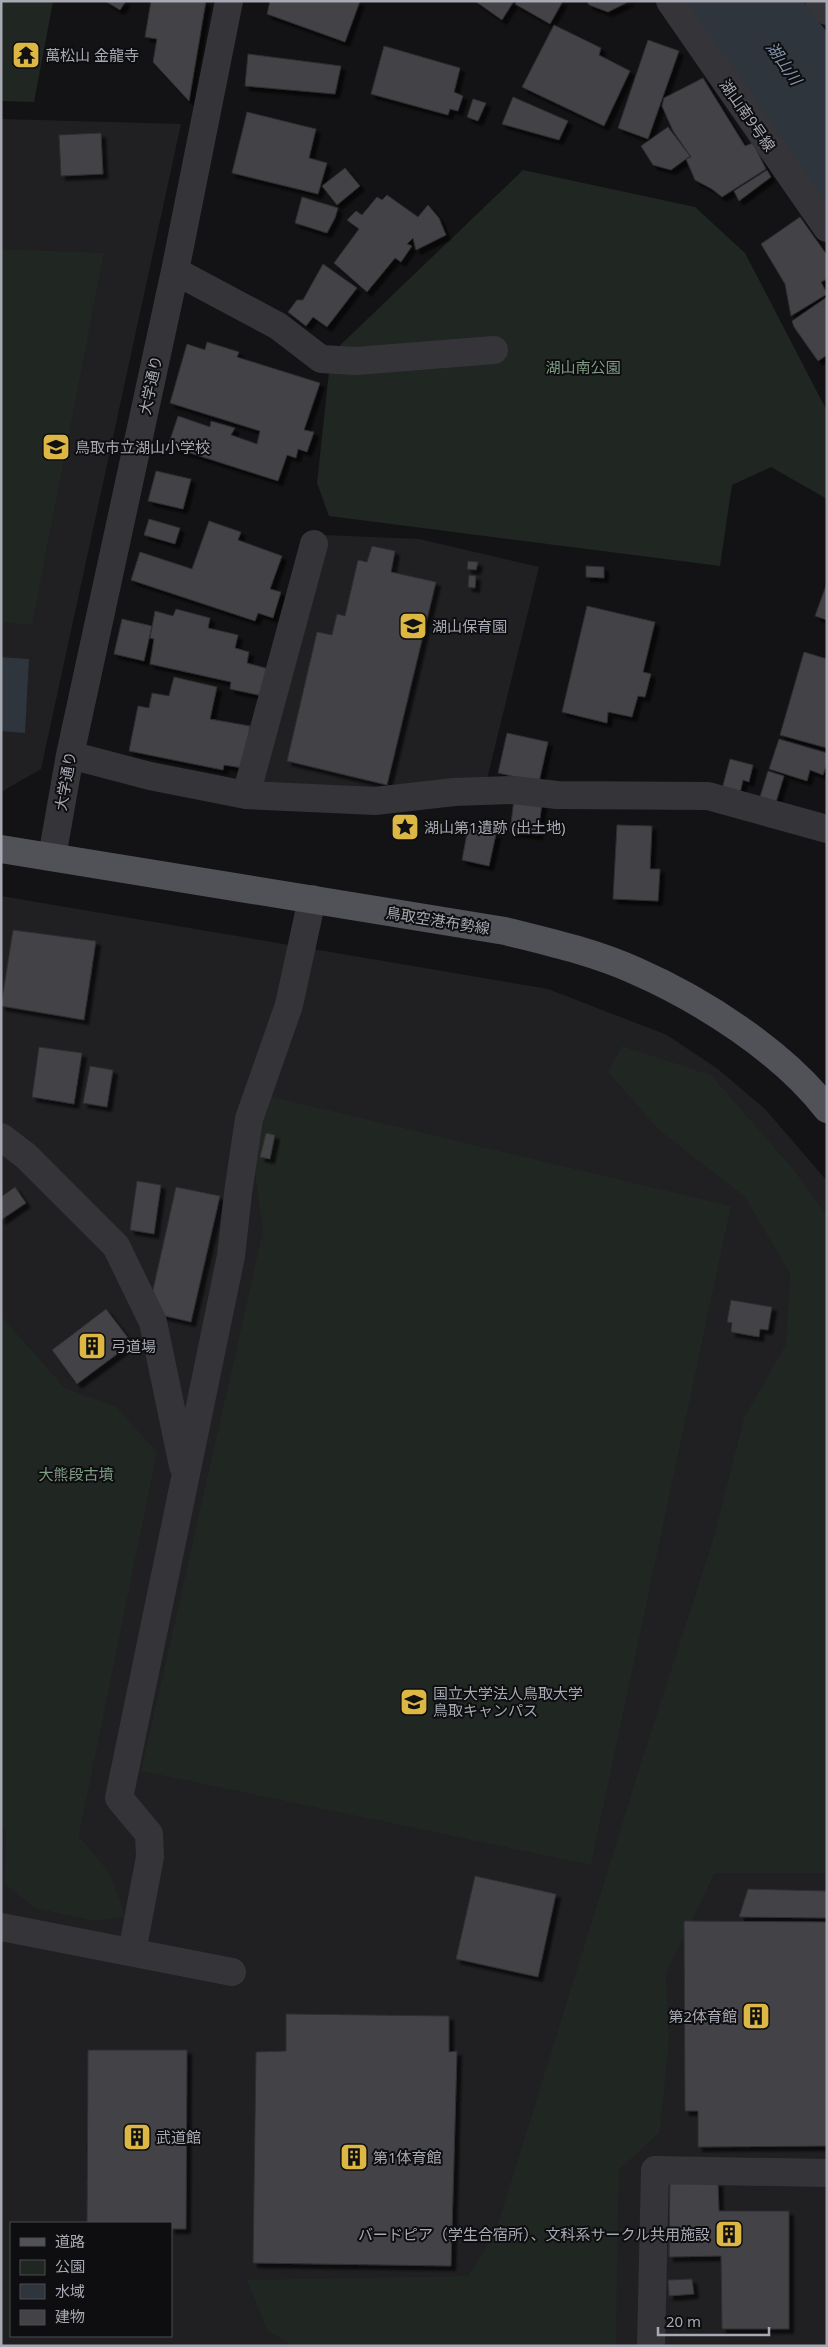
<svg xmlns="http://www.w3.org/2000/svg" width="828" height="2347" font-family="'Noto Sans','Noto Sans JP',sans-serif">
<defs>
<filter id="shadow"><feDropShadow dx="4.5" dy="4.5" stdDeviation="1" flood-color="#0009"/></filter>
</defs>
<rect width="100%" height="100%" fill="#131315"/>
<path fill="#201f22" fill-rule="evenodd" d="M1 119 181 124 41 769 1 792Z
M324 535 419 539 539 567 486 783 376 794 257 788Z
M1 896 548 989 667 1035 718 1069 766 1110 827 1181V2346H1ZM11 2223H171V2336H11Z"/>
<path fill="#202621" d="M7 1 53 2 34 102 1 101V2Z
M523 170 695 207 745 253 827 411V499L771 467 732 485 720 566 329 516 317 483 331 354Z
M1 249 104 253 32 625 1 622Z
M622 1046 711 1075 793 1169 827 1215V1873H715L666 1973 669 2041 660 2132 619 2170 616 2346H293L267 2330 247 2280 468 2276 495 2233 641 1763 712 1543 744 1418 786 1344 790 1274 745 1197 659 1130 608 1072Z
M269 1096 731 1206 591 1865 141 1771 263 1231 253 1158Z
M1 1316 65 1388 116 1407 157 1452 79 1836 111 1875 125 1917 94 1921 35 1908 4 1883 6 1836 1 1819Z"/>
<path fill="#2e353c" d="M680 1H803L827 32V210Z
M1 657 29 659 25 733 1 731Z"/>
<path fill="#434347" stroke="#2e2e30" filter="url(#shadow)" d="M105 1H126L120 10Z
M151 1H206L189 101 153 62 157 39 145 37Z
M270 1H360L345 42 267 14Z
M475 1H514L502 20Z
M517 1H563L550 24 515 4Z
M587 1H630L608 12 589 5Z
M554 25 601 48 599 55 630 71 604 126 522 87Z
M648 40 679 51 648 139 618 128Z
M384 46 460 68 454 92 463 96 458 111 450 109 448 115 371 94Z
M248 54 341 66 335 94 245 86Z
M703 78 745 146 753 143 766 169 722 197 712 189 695 180 686 159 691 157 673 131 662 106 664 98Z
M513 97 568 121 559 140 502 124Z
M473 99 486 103 478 121 467 117Z
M247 112 316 129 309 158 327 163 318 194 232 173Z
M668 127 690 156 671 170 653 165 641 146Z
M101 133 103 174 61 176 59 135Z
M345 168 360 186 337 205 322 186Z
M767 170 771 177 739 201 734 191Z
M387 195 418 217 428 205 439 218 446 235 416 250 413 238 407 244 412 246 401 262 395 258 367 292 334 263 359 229 347 220 356 211 362 215 377 197 382 200Z
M302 197 338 208 335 218 327 233 295 223Z
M800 217 827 255V279L821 282 827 294 791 316 785 284 761 244Z
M323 264 357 288 327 327 313 317 306 326 288 312 297 300H303Z
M827 297V355L818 361 794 327 792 321Z
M207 342 239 352 237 357 320 383 304 430 314 432 307 452 298 449 296 458 287 455 278 481 168 446 178 416 210 427 211 421 235 428 231 435 257 444 260 431 170 403 187 344 205 350Z
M156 471 191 479 183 509 148 501Z
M149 519 180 528 175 544 144 535Z
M209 521 241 532 238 540 282 556 270 589 281 592 273 618 258 613 255 621 131 580 140 552 192 569Z
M372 546 395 551 391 572 436 582 387 785 287 761 317 632 332 635 337 614 345 616 358 560 367 562Z
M468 561 478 562 476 570 467 569Z
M586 566 604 567V578L586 577Z
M469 575 476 576 475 588 468 587Z
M827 583V620L815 616Z
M587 606 655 622 643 672 651 674 645 697 638 696 632 717 608 712 607 723 562 712Z
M176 609 210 618 208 628 238 635 235 648 249 652 247 663 269 669 263 696 230 689 231 682 150 664 154 639 150 638 155 611 173 616Z
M122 619 152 626 144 661 114 654Z
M804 652 827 659V748L780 735Z
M174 677 217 687 210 719 250 726 243 768 224 765 223 770 129 751 138 706 149 708 152 693 169 696Z
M507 733 548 742 539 782 498 773Z
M779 739 827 753V763L823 775 810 770 807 781 769 769Z
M730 759 753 765 749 782 743 780 740 793 722 789Z
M768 771 784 776 776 802 760 797Z
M514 799 542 803 538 835 510 832Z
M617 825 652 826 650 869H660L658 901 613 899Z
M468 828 496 834 489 866 462 860Z
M13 930 96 941 84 1020 1 1006Z
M39 1047 82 1053 74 1104 32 1097Z
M90 1066 113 1070 107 1107 83 1103Z
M266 1133 275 1135 270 1159 260 1157Z
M137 1181 161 1185 154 1234 130 1230Z
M15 1187 26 1203 1 1220V1197Z
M176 1187 220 1196 191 1322 148 1312Z
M731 1300 772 1307 768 1330 760 1329 759 1337 731 1332 732 1323 727 1322Z
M106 1309 132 1343 77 1384 52 1350Z
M475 1876 556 1894 538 1977 456 1959Z
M748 1889 827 1891V1918L739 1917Z
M684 1921 827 1922V2146L698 2147V2111H685Z
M286 2014 449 2016V2052L457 2051 451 2266 253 2263 256 2052 286 2051Z
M88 2050H187L186 2229H171V2223H87Z
M670 2182H718L719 2211H789V2329H722L721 2256 669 2257Z
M692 2279 694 2294 669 2296 668 2280Z"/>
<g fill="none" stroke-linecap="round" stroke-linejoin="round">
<path stroke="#353539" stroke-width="28" d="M670 1 827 228
M819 1 827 11
M175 271 278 326 321 359 356 361 494 350
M70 755 150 776 246 795 375 801 454 792 513 790 557 795 708 796 827 829
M246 795 314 544
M52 857 70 755 175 271 229 1
M1 1137 26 1156 116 1246 153 1322 183 1466
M1 1927 232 1972
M132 1952 150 1857 149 1834 119 1798 231 1256 238 1193 249 1119 289 1005 312 899
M651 2346 655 2170 827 2173"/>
<path stroke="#515258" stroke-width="28" d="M1 849 505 931C549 942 594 952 636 971 702 1000 782 1051 827 1109"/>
</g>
<defs>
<symbol id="temple-square" viewBox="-11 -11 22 22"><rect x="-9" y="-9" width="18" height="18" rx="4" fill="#dcb744" stroke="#0e0e10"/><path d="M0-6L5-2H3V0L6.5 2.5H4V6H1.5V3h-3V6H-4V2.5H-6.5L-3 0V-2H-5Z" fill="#111"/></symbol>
<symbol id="school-square" viewBox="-11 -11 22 22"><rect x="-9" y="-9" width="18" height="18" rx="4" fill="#dcb744" stroke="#0e0e10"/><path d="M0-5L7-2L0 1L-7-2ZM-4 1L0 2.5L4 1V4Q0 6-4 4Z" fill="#111"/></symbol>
<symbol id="sight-square" viewBox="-11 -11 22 22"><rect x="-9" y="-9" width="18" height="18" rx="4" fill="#dcb744" stroke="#0e0e10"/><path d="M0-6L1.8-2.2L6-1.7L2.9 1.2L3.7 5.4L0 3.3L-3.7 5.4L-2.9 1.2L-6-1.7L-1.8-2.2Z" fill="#111"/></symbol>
<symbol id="building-square" viewBox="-11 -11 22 22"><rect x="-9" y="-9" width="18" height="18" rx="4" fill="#dcb744" stroke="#0e0e10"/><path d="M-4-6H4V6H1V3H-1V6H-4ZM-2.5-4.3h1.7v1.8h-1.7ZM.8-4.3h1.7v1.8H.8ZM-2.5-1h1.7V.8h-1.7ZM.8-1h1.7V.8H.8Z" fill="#111"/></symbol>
<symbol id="university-square" viewBox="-11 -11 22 22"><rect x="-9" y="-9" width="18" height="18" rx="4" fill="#dcb744" stroke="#0e0e10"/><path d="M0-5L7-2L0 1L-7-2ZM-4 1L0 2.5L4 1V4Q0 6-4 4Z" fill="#111"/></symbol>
</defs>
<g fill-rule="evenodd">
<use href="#temple-square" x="10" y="39" width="32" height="32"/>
<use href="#school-square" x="40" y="431" width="32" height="32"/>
<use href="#school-square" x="397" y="610" width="32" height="32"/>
<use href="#sight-square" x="389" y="811" width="32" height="32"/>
<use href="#building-square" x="76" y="1330" width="32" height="32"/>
<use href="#university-square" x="398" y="1686" width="32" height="32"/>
<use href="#building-square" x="740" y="2000" width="32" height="32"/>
<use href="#building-square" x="121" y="2121" width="32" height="32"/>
<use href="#building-square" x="338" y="2141" width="32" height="32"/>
<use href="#building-square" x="713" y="2218" width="32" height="32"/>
</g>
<g text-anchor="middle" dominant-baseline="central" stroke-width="4" stroke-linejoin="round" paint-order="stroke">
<g font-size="15" fill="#a7a9b3" stroke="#0e0e10" text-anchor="start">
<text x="45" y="55">萬松山 金龍寺</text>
<text x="75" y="447">鳥取市立湖山小学校</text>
<text x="432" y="626">湖山保育園</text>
<text x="424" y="827">湖山第1遺跡 (出土地)</text>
<text x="111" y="1346">弓道場</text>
<text x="433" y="1693">国立大学法人鳥取大学<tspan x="433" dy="17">鳥取キャンパス</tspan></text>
<text x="737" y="2016" text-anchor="end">第2体育館</text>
<text x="156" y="2137">武道館</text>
<text x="373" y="2157">第1体育館</text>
<text x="710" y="2234" text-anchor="end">バードピア（学生合宿所）、文科系サークル共用施設</text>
</g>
<g font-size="15" fill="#a7a9b3" stroke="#0e0e10">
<text transform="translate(748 115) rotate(55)">湖山南9号線</text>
<text transform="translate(150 385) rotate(-78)">大学通り</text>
<text transform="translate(65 781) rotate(-80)">大学通り</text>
<text transform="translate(438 920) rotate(9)">鳥取空港布勢線</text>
</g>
<g font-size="15" fill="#809c84" stroke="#0e0e10">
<text x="583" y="367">湖山南公園</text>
<text x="76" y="1474">大熊段古墳</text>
</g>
<g font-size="16" font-style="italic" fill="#8193ab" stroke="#0e0e10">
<text transform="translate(784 63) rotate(55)">湖山川</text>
</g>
</g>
<rect width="828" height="2347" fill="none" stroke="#a7a9b3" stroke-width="5"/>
<rect x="10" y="2222" width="162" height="115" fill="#0e0e10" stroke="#4b4c51"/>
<rect x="20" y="2238" width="25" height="8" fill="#515258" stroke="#4b4c51"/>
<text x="55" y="2247" font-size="15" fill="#a7a9b3">道路</text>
<rect x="20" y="2260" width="25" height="15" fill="#202621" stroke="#4b4c51"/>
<text x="55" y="2272" font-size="15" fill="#a7a9b3">公園</text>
<rect x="20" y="2284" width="25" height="15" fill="#2e353c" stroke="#4b4c51"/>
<text x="55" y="2297" font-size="15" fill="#a7a9b3">水域</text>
<rect x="20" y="2310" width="25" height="15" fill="#434347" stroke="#4b4c51"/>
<text x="55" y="2322" font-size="15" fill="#a7a9b3">建物</text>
<path d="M658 2327v8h111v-8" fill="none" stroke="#a7a9b3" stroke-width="2.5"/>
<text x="666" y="2327" font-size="15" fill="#a7a9b3" stroke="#0e0e10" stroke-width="4" paint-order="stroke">20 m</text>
</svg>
